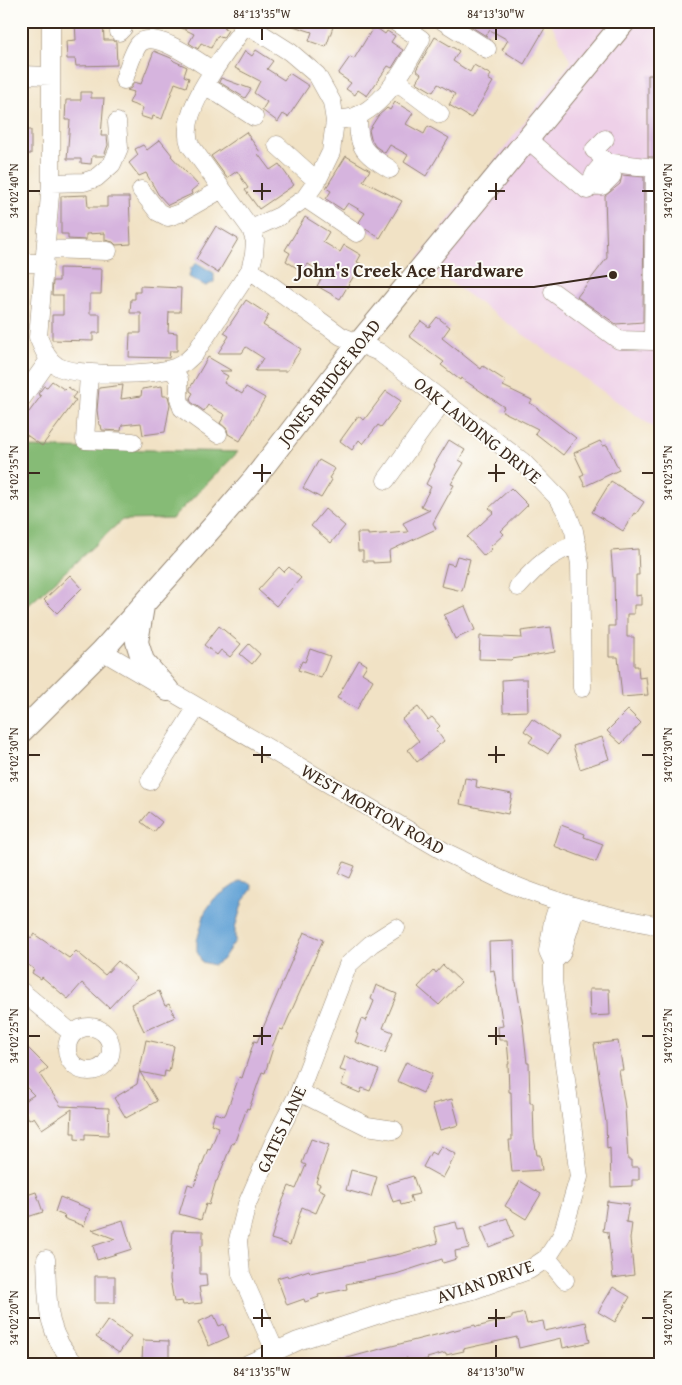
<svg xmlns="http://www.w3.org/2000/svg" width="682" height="1385" font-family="'Gentium Book Plus',serif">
<rect width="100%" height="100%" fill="#fdfcf7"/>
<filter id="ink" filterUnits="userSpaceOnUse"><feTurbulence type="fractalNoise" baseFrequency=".02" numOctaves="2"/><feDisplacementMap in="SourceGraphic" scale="10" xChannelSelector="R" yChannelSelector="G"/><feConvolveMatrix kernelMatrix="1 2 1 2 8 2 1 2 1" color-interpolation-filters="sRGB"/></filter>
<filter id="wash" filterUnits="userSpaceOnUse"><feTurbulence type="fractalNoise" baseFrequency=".0096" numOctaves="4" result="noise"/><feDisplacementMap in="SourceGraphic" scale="20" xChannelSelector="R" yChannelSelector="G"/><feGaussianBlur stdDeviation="1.12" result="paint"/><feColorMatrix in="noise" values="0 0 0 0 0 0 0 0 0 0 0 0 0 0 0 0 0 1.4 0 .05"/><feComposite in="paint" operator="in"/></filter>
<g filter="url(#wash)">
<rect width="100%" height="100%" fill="#f1e2c5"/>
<path fill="#eed0e8" d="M550 21H661V433L418 259 571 62Z"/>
<path fill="#86bb76" stroke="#60724a" d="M21 447 238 452 172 519 122 520 21 612Z"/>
<path fill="#63a3d6" stroke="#4f667a" d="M197 263 214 273V282L206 286 189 277 191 268Z
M240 881 250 883 252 889 243 901 235 928V941L222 960 214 965 202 962 197 951V941L205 912 214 899Z"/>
<g id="blocks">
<path fill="#d6b4de" d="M75 21H103L104 40H112L116 42 117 65 76 66 75 59H67L66 41 76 40Z
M168 21H228L224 28 228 30 223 38 217 36 211 48 201 43 198 49 189 43 194 34Z
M284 21H335L326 47 309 41 312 32 284 23Z
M473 21H543L540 25 545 28 524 64 502 50 508 40 490 30 486 36 470 26Z
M374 26 385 34 387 31 395 36 391 42 403 50 392 68 388 66 367 96 358 90 355 95 346 89 351 83 338 74 350 57 354 59Z
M435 37 459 51 453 61 470 72 474 65 491 75 488 79 493 82 471 118 449 105 455 94 438 84 433 92 416 82 421 74 416 70Z
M256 50 273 61 267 69 284 80 289 73 309 86 288 117 283 114 278 122 262 110 267 102 254 93 260 81 235 68 245 51 252 56Z
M154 51 171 58 174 61 187 67 184 76 189 78 186 87 175 83 162 119 153 116 152 120 140 116 143 108 129 103 134 92 127 90 131 88 134 82 141 84Z
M648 75H661V157H648Z
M221 78 251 89 245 98 219 82Z
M81 92H91V98H104L101 136H107L108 145 104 156H92L91 164 81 163V159H67L70 120H65L66 100H81Z
M395 102 413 113 406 124 424 134 428 126 449 138 426 176 404 162 408 155 390 145 385 153 375 146 371 139 369 130 378 116 387 108 390 110Z
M21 130H31V154H21Z
M246 132 260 152 258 154 270 170 279 164 294 185 259 209 245 190 248 188 237 171 227 178 211 156Z
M160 140 172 155 171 156 198 185 191 191 192 194 168 205 158 194 146 173 139 176 129 163 138 155 135 149 143 145 147 150Z
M346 156 370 170 363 181 402 201 380 238 367 230 359 222 365 213 348 203 343 210 326 199 331 191 326 188Z
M622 175 644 177 643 322 616 324 577 297 607 258 605 196 620 184Z
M87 195 88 207H107V197H129L131 244 116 245 113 242 105 240V233L86 234V240L68 239V234H61V196Z
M305 217 329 232 323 242 340 252 344 245 361 255 357 262 361 264 340 299 317 286 324 274 308 264 303 272 286 261 290 253 285 250Z
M216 226 238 239 218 273 196 259Z
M59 268 102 269 101 294H90V314H100V333H93V341L52 340V315H63V295H52L53 281H59Z
M140 286 181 288 180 312H169L168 332 177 333V351H170L169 358 129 357 130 333H141V313H130L131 299H135V292H140Z
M246 300 269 315 263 325 301 349 287 371H255L263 358 246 347 242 353H218L229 336 224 333Z
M437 317 450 327 442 338 481 369 483 366 506 381 503 386 532 400 530 403 538 408V409L576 438 563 455 535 433 538 429 502 411 504 407 461 378 460 380 441 365 444 362 409 336 421 321 429 327Z
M208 357 232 371H219L228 376 224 383 242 394 246 387 265 398 240 441 228 434 227 429 220 423 225 415 208 405 204 411 191 402 190 398 193 393 190 391V388Z
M52 381 65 390 68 387 76 393 72 398 76 400 42 446 21 431V409L24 408 29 412 41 396 38 394 44 386 47 387Z
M123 385 121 399 141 396 142 389 162 386 163 396H168L170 404 165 432 143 435 141 423 122 425 121 431 102 430 101 425H99L97 410 99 388Z
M386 391 401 401 381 427 378 425 363 444 359 440 352 450 340 441 358 416 364 420Z
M449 440 465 450 459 460 464 463 451 484 454 485 433 523 436 529 389 551 390 562 373 563V561H363V551H358L357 533H368V535L408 532 403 523 430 510 421 506 431 487 426 484 435 466 434 465Z
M600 441 603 446 607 445 619 470 585 486 580 476 584 474 574 453Z
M319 460 335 469 329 478 332 480 321 498 303 488Z
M611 481 644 502 636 514 634 513 623 531 592 512Z
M511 488 528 505 501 531 504 534 490 547 492 549 484 556 467 537 494 512 489 508Z
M325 509 345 526 331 543 311 526Z
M638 549 639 575H636V596L641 595V605H634V614H627V637H634V666H638L639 678 646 677 648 695 622 697 618 657H609V626H615L614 577H613L611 551Z
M457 556 470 559 462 591 441 586 447 563 454 565Z
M279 567 284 572 289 567 301 578 276 606 258 590Z
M70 575 82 588 57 613 44 600Z
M465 606 475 630 455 639 444 615Z
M219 626 241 644 230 657 221 650 217 655 204 645Z
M551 627 555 652 512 659 511 660 479 659 480 636 522 638 521 631Z
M249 644 260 654 252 664 240 654Z
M310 649 330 656 321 678 298 670 302 661 305 662Z
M359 660 367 665 362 673 373 680 357 709 337 698Z
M516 679H527L528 711 503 712 502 680Z
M418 707 428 720 432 717 440 726 436 730 444 741 417 762 408 750 419 741 402 719Z
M628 710 641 723 621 744 607 731Z
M532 719 559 737 548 754 529 742 533 737 524 731Z
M602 737 609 759 580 769 573 746Z
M465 778 477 780 476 787 512 794 508 814 460 804Z
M149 812 162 822 154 832 141 822Z
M561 825 585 834 584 837 603 844 596 862 554 846Z
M344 862 355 866 350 878 339 873Z
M21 928 31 938 34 934 69 958 76 951 105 975 118 961 137 978 109 1008 82 983 68 999 42 977 41 979 32 973 34 969 21 960Z
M304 932 323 940 283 1030 280 1029 272 1047 273 1048 265 1073 262 1072 249 1109 247 1108 234 1144 232 1143 217 1181H216L209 1205 206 1204 201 1220 179 1214 188 1184 194 1186 208 1149 210 1150 219 1127 211 1124 215 1113 224 1116 226 1113 239 1077 242 1078 254 1041 257 1042Z
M514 941 515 982H516L523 1025 527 1063H529L530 1103H533L534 1138 537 1155H540L542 1170 512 1172 509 1140H512L511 1092H509L508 1064H509L507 1040H499L498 1027 503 1026 494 970 490 971 489 942Z
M443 965 461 982 439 1005 418 987 434 970 436 973Z
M376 985 397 994 383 1028 393 1032 385 1053 355 1042 358 1034 356 1033 361 1019 366 1021 374 1001 371 999Z
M589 989H609L610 1015 590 1016Z
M159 991 165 1006 169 1004 175 1017 144 1031 131 1004Z
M146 1040 174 1046 169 1072 165 1071 164 1077 140 1072 157 1101 126 1118 114 1098 137 1084Z
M21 1041 48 1068 40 1075 61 1106 109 1108 108 1135 85 1134V1140L75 1139V1133H71L72 1109 42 1129 34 1117 29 1120 21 1107V1103L34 1095 21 1082Z
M618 1041 623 1070H619L625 1107 628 1160H631V1167H639V1180H632V1186L611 1187 610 1148 607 1149 606 1122 594 1044Z
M345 1056 379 1070 370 1091 362 1088 360 1093 341 1085 346 1072 340 1070Z
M406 1062 432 1074 423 1093 397 1081Z
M452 1099 459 1125 440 1130 432 1104Z
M311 1139 329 1145 316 1182 320 1184 318 1189 325 1192 316 1213 302 1207 290 1245 271 1239 283 1200 289 1186 296 1189 306 1165 302 1163Z
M441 1146 456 1154 443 1178 423 1167 431 1152 436 1155Z
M351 1170 377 1177 371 1197 346 1190Z
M413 1176 419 1194 410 1196 412 1202 401 1205 400 1200 393 1202 387 1184Z
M520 1181 541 1194 526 1219 505 1206Z
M36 1192 43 1212 21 1219V1197Z
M60 1197 90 1209 84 1226 63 1218 65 1216 55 1212Z
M607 1201 629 1204 626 1222 632 1223 630 1239 634 1275 613 1278 608 1232 603 1231Z
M507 1218 514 1237 489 1247 481 1228Z
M123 1220 132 1249 97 1260 93 1246 115 1239 92 1230Z
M456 1222 458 1230 464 1229 469 1248 455 1251 456 1259 443 1263 442 1259 396 1274 346 1284 347 1289 318 1295 319 1297 305 1302 304 1299 287 1305 277 1278 287 1275 288 1277 309 1270 310 1273 400 1254 438 1243 434 1227Z
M173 1230 203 1231V1246H200V1274H206L207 1286 199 1287 202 1303 183 1305 182 1301 174 1302 170 1279Z
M95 1276H115V1303H95Z
M613 1287 630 1297 615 1322 598 1312Z
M524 1313 527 1324 543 1321 545 1331 586 1322 590 1342 563 1348 561 1338 519 1348 517 1337 463 1349 464 1351 446 1355 445 1353 427 1358 428 1359 410 1364H408L407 1358 384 1364H338L337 1361 384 1348 475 1325 476 1327 512 1318V1316Z
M214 1315 219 1326 224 1324 229 1337 209 1346 198 1322Z
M108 1320 131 1336 119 1353 96 1337Z
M143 1340 169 1341V1362L142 1361Z"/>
</g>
</g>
<g filter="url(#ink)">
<use href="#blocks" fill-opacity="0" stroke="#968672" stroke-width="1"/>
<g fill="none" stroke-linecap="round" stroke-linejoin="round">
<defs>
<path id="minor" d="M51 21V183L38 337C43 348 46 359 57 366 73 377 155 375 174 368 183 365 188 360 195 353L250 270 254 254 255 241 251 229 190 145C176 111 230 49 248 21
M394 21 421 39
M443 21 487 49
M246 24 290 52 317 75 332 102 335 121 331 152 317 181 305 198 280 216 251 229
M119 32 123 28V21
M21 75 51 76
M124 80C127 71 133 51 139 44 153 28 199 62 213 71
M395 80 440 114
M205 85 254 117
M358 115C358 148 362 152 390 169
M335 121C341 119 348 119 354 117 384 107 407 65 421 39
M527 139 587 190 595 173 605 161 600 156
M277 145 317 181
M594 150 605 139
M51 183 84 182 96 178 112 164 119 148 117 122
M589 185 602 186 612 176 610 170 603 165
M141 190 158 212 168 217 180 213 222 189
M305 198 357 233
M46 249 108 251
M21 263H45
M250 270 341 336 379 352 523 462 559 499 568 515 574 531 580 564 582 688
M553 292 619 340 653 341 655 168 604 162
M172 369 179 379V398L182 408 218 434
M89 374 85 440 133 442
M22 398 49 360
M386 480 443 401
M518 587C537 566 550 553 577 544
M102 651 447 853C467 862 486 873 506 882 556 903 607 917 661 926
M150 781 197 707
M553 962 561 954 576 907
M21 991 73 1034
M67 1049a22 22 0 1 1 44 0a22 22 0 1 1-44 0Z
M299 1092 367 1126 394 1130
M547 1258 565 1280
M46 1259C48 1301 44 1331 75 1364
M275 1351 241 1274 238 1240 247 1204 276 1137 299 1092 348 965 371 944 396 928
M248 1364 298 1341 392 1310 473 1290 529 1270 547 1258 562 1235 579 1177 553 981V962L548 951 553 921 559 902"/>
<path id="major" d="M143 606 137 642 143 661 168 690
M21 732 102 651 217 522 254 479 359 343 625 21"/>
</defs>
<use href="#minor" stroke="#968672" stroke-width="19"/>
<use href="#major" stroke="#968672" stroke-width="24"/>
<use href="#minor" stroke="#fff" stroke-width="18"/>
<use href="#major" stroke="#fff" stroke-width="22"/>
</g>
</g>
<path fill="none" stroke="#3b2a1e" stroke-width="2" d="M262 28V40M496 28V40M262 183V200M496 183V200M28 191H40M253 191H271M488 191H505M642 191H654M262 464V482M496 464V482M28 473H40M253 473H271M488 473H505M642 473H654M262 746V763M496 746V763M28 755H40M253 755H271M488 755H505M642 755H654M262 1027V1045M496 1027V1045M28 1036H40M253 1036H271M488 1036H505M642 1036H654M262 1309V1327M496 1309V1327M28 1318H40M253 1318H271M488 1318H505M642 1318H654M262 1345V1358M496 1345V1358"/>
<g text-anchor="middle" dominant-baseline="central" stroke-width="4" stroke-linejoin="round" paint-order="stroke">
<g font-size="18" fill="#3b2a1e" stroke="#fdfcf7">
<text transform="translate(329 382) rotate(-52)">JONES BRIDGE ROAD</text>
<text transform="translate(478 430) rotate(39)">OAK LANDING DRIVE</text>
<text transform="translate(373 809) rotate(30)">WEST MORTON ROAD</text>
<text transform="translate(281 1129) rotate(-65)">GATES LANE</text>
<text transform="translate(485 1281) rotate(-19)">AVIAN DRIVE</text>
</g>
</g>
<path fill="none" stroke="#3b2a1e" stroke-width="2" d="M613 275L534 287H286"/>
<circle fill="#3b2a1e" stroke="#fdfcf7" stroke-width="2" cx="613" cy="275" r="5"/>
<g font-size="19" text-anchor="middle" font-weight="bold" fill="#3b2a1e" stroke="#fdfcf7" stroke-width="4" stroke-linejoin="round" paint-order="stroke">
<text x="410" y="277">John's Creek Ace Hardware</text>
</g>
<rect width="682" height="1385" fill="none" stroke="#fdfcf7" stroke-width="55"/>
<rect x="28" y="28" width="626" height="1330" fill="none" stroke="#3b2a1e" stroke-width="2"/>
<g font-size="12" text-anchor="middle" fill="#3b2a1e">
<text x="262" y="18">84°13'35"W</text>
<text x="496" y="18">84°13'30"W</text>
<text transform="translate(14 191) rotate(-90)" y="4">34°02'40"N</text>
<text transform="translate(668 191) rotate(-90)" y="4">34°02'40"N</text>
<text transform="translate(14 473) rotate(-90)" y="4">34°02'35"N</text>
<text transform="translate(668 473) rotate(-90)" y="4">34°02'35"N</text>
<text transform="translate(14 755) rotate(-90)" y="4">34°02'30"N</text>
<text transform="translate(668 755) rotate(-90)" y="4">34°02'30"N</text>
<text transform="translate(14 1036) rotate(-90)" y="4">34°02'25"N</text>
<text transform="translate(668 1036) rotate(-90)" y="4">34°02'25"N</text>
<text transform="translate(14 1318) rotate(-90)" y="4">34°02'20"N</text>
<text transform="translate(668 1318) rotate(-90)" y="4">34°02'20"N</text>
<text x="262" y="1376">84°13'35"W</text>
<text x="496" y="1376">84°13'30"W</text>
</g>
</svg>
